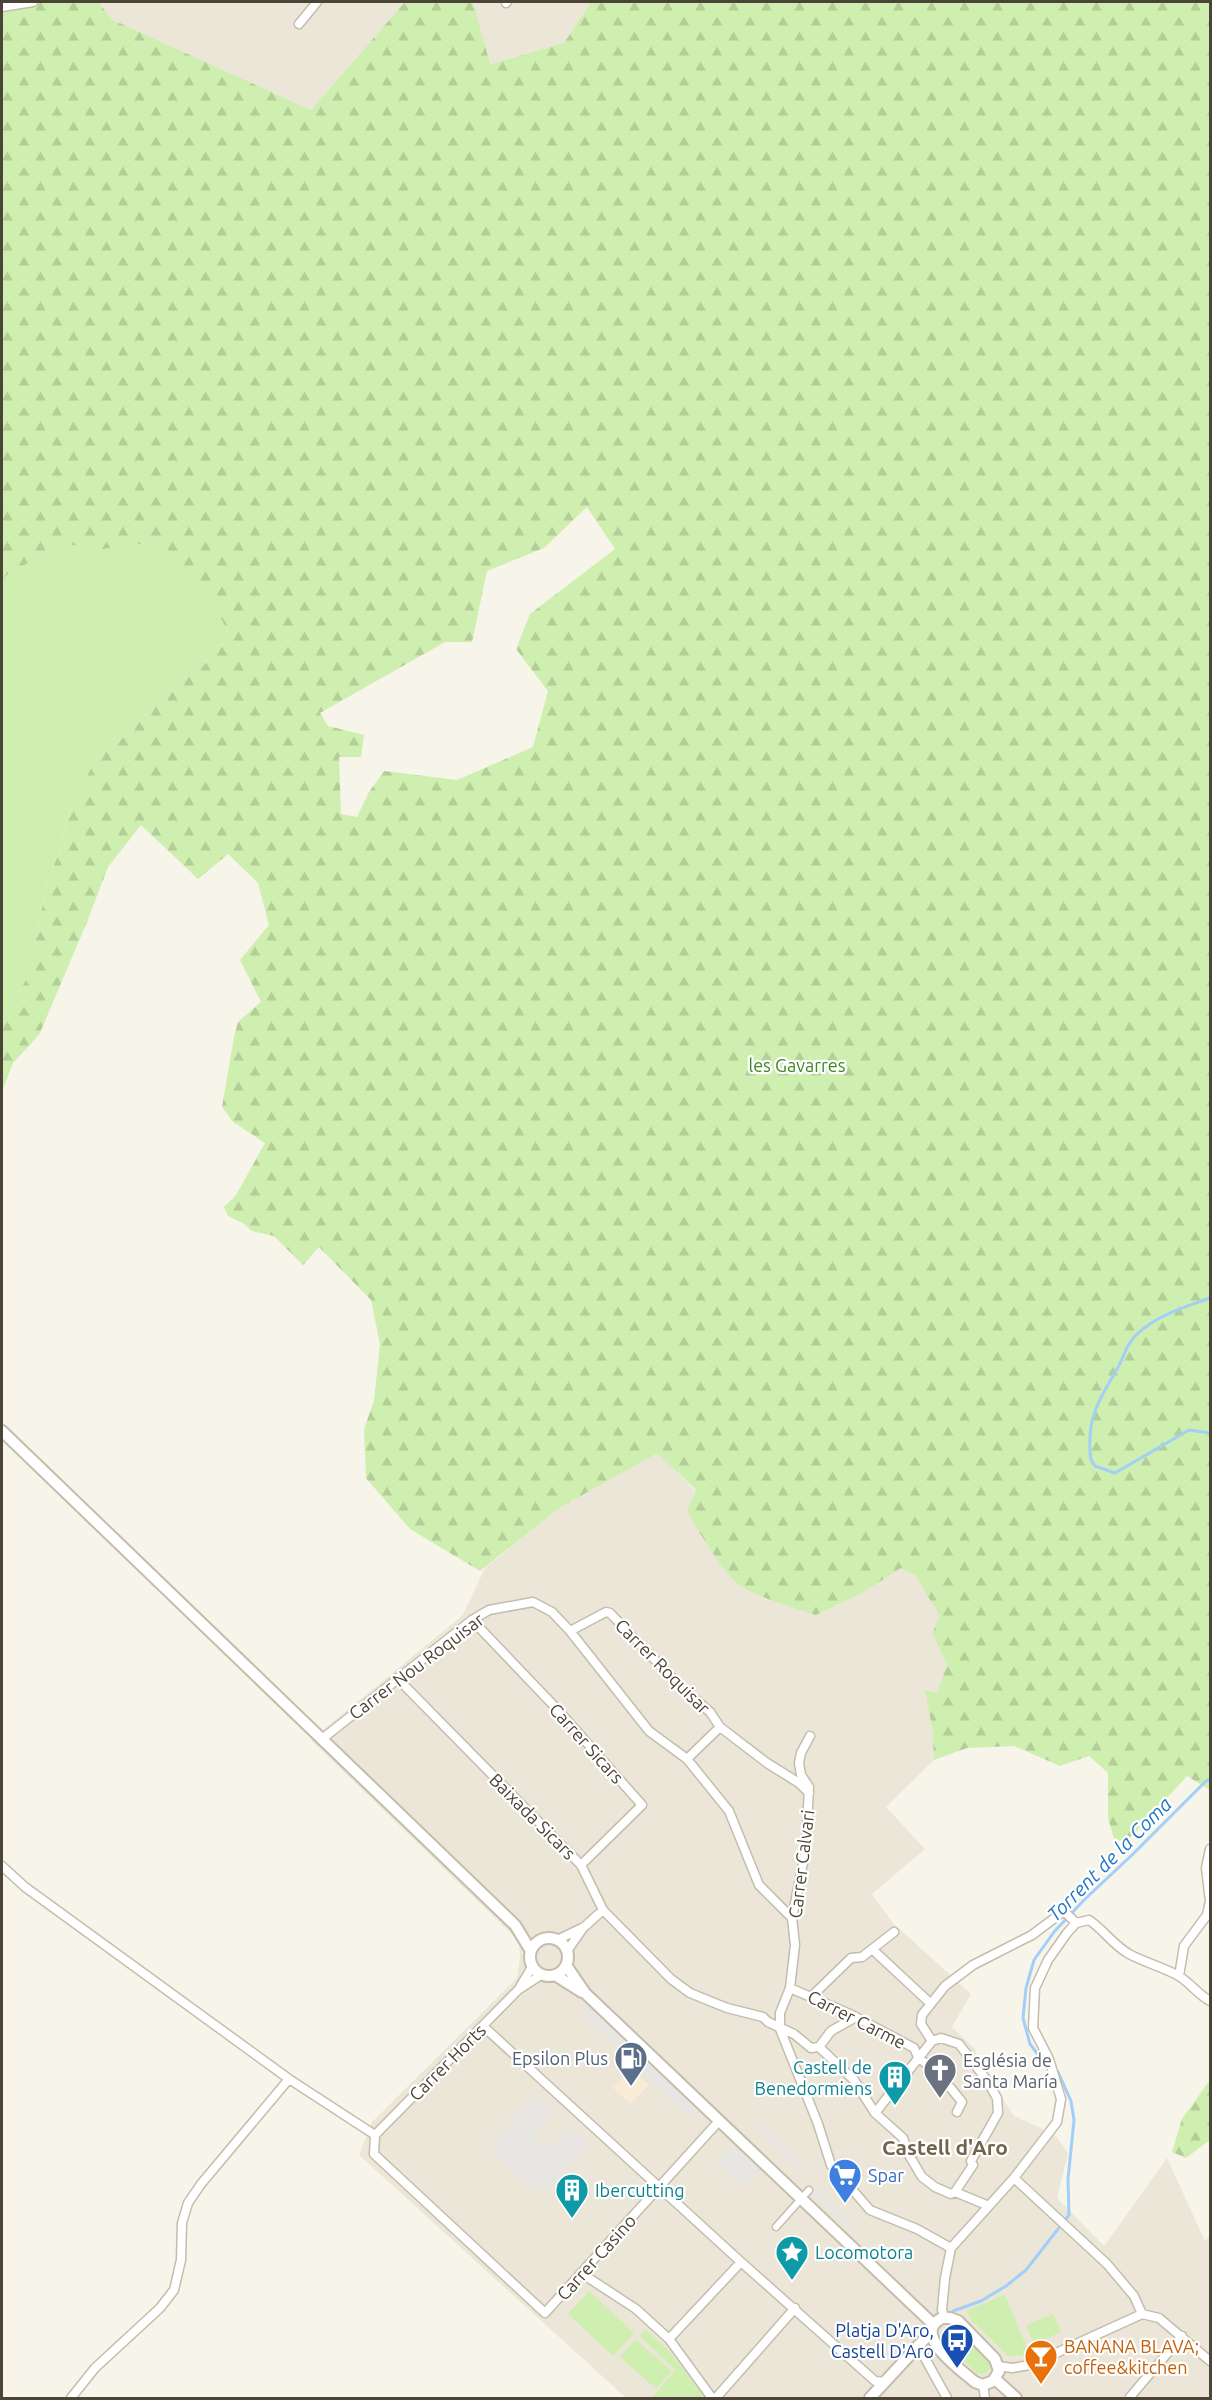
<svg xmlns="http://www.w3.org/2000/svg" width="1212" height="2400" font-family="Ubuntu,sans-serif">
<defs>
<pattern id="forest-firs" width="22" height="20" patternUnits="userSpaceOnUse" patternTransform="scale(1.5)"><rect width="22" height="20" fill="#ceefaf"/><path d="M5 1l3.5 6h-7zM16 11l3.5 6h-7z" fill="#b3ce97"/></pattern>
</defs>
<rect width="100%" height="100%" fill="#f7f4ea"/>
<path fill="#ebe6d8" d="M99 2H405L311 110 111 19Z
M473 2H591L564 43 489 64Z
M657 1452 816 1615 862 1593 901 1567 915 1575 941 1616 932 1634 947 1664 937 1693 926 1690 932 1727 934 1760 886 1807 925 1849 872 1894 893 1923 971 1994 952 2027 975 2049 977 2057 1013 2115 1055 2135 1068 2153 1057 2198 1104 2246 1167 2158 1205 2241 1210 2236V2398H626L359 2155 372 2122 517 1978 520 1959 519 1941 311 1740 463 1615 485 1568 561 1507Z"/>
<path fill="#faecd4" d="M631 2069 649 2085 631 2104 613 2088Z"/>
<path fill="#ceefaf" d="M155 542 173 567 208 594 231 637 202 667 160 696 131 732 98 756 83 783 67 818 60 851 48 879 28 977 2 1019V580L10 572 68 544 96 550Z
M589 2291 634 2333 613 2356 568 2314Z
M1005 2295 1030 2355 1008 2356 972 2321 966 2311Z
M1053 2314 1061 2332 1034 2344 1026 2325Z
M946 2328H957L990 2359 991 2368 985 2374H978L944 2341 942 2334Z
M645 2329 668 2350 706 2398H652L675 2370 640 2336Z
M635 2339 672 2371 656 2389 620 2357Z"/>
<path fill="url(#forest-firs)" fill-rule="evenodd" d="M2 2H99L111 19 311 110 405 2H473L490 64 564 43 591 2H1210V1790L1187 1776 1132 1836 1115 1842 1108 1818V1773L1089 1756 1060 1766 1014 1746 967 1748 934 1760 932 1727 925 1690 937 1693 947 1664 932 1634 940 1616 915 1575 901 1568 862 1593 816 1615C797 1609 753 1596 738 1584 721 1569 699 1532 687 1511L696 1490 657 1453 561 1507 480 1571 410 1529 366 1478 364 1429 374 1401 380 1344 371 1300 319 1247 303 1265 274 1236 252 1231 243 1223 228 1216 224 1207 236 1195 265 1143 233 1122 222 1107 234 1037 238 1022 261 1002 240 960 269 925 258 883 228 854 198 879 141 825 108 867 87 922 39 1035 13 1063 2 1091V1019L28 977 48 879 60 851 67 818 83 783 98 756 131 732 160 696 202 667 231 637 208 594 173 567 155 542 96 550 68 544 10 572 2 580ZM587 507 615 549 530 614 516 649 548 691 533 747 457 780 384 771 369 792 357 817 341 814 339 757H361L364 735 328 726 320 713 445 642H472L487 571 544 548Z
M1210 2080V2140L1186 2158 1172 2152 1182 2119Z"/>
<path fill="#e8e6e2" d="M586 2002 696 2106 694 2120 582 2015Z
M537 2094 556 2112 533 2135 548 2149 570 2125 589 2144 544 2192 529 2186 497 2155 493 2140Z
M756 2119 803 2163 798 2169 751 2124Z
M732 2145 759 2169 743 2187 716 2163Z
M817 2188 855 2224 850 2230 812 2194Z"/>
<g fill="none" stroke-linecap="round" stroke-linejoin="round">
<path stroke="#a2cff8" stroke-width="3" d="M1210 1298C1188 1306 1163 1313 1143 1329 1125 1343 1126 1354 1116 1371 1100 1398 1088 1416 1090 1449 1090 1456 1090 1460 1095 1466L1115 1473 1189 1430 1210 1433
M1045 2064 1030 2044 1023 2018 1026 1988 1034 1960 1054 1932 1084 1900 1133 1854 1206 1781 1210 1779
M953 2311 981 2301 1006 2286 1026 2270 1069 2215 1068 2179 1074 2120 1071 2101 1058 2072"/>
<defs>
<path id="pedestrian" d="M776 2227 809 2190"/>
<path id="minor" d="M506 3 507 2
M2 7 33 2
M299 24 317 2
M472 1620 556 1708 642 1805 581 1865
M570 1631 606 1612 610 1613 681 1687 710 1712 720 1727 767 1763 799 1783 809 1793
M397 1678 581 1865 603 1910 671 1979 690 1993 727 2008 763 2017 768 2022 794 2034 811 2048 819 2047 854 2080 875 2113 903 2138 909 2155 922 2177 935 2187 951 2194 955 2192 989 2206
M810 1736 801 1753 799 1763 801 1775 809 1787 806 1848 792 1918 795 1945 790 1988 780 2013V2029L818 2124 831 2165 870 2210 917 2229 951 2248
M322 1739 472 1620 489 1610 533 1602 552 1612 570 1631 649 1731 687 1759 729 1811 759 1885 792 1918
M687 1759 720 1727
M2 1866 25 1887 289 2079 375 2135
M557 1940 582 1928
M872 1949 930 2003
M567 1951 583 1928 603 1910
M1179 1976 1184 1946 1207 1915 1210 1901 1206 1868 1210 1849
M520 1987 532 1967
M790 1988 852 2015 914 2048 918 2057 941 2076 962 2102 957 2112
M812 1996 851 1958 862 1957 894 1932
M483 2026 741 2262 875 2381 885 2382
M932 2041 921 2024 922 2015 945 1986 973 1965 1032 1935 1064 1911 1076 1923
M819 2047 831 2031 856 2017
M875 2113 932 2041 941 2038 959 2044 986 2079 997 2098 998 2113 971 2161 973 2165 955 2192
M375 2135 374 2154 545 2313 719 2121
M375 2135 518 1990 541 1975
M1014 2178 1107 2264 1134 2296 1142 2314
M581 2273 636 2309 669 2339 712 2398
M945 2318 942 2310 945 2278 951 2248 1014 2178 1057 2122 1061 2099 1049 2059 1033 2028 1035 1988 1048 1960 1067 1933 1076 1923 1089 1920C1104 1930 1112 1944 1129 1954 1144 1962 1162 1967 1177 1975 1190 1982 1197 1994 1210 2001
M669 2339 741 2262
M921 2351 947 2398
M998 2366 1012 2368 1030 2365 1142 2314 1159 2318 1210 2361
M983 2385 985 2398
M71 2398 95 2368 160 2308 174 2290 181 2260 182 2223 188 2203 201 2184 289 2079
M716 2398 795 2308
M1132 2398 1130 2397 1182 2336"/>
<path id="tertiary" d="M2 1431 515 1925 531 1951
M530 1957a19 19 0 1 1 38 0a19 19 0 1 1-38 0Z
M566 1965 585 1993 934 2325
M555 1975 582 1992
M942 2318H950L958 2321 995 2359 999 2371 993 2381 983 2385 975 2382C961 2370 910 2334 942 2318Z
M995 2379 1016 2398
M870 2398 931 2332"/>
</defs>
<use href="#pedestrian" stroke="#c4bdac" stroke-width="9"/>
<use href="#minor" stroke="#c4bdac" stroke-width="11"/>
<use href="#tertiary" stroke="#c4bdac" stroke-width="14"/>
<use href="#pedestrian" stroke="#fff" stroke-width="6"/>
<use href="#minor" stroke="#fff" stroke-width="8"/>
<use href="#tertiary" stroke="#fff" stroke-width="10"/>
</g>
<defs>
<symbol id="fuel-pin" viewBox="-11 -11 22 30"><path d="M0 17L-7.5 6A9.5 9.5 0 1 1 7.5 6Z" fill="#5c6f8a" stroke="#fff"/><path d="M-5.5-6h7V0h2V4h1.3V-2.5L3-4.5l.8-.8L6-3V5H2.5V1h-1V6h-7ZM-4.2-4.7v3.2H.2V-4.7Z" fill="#fff"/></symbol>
<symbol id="church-pin" viewBox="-11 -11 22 30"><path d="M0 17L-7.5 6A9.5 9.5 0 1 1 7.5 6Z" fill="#6b7280" stroke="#fff"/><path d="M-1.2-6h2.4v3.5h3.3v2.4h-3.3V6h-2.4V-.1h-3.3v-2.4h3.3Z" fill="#fff"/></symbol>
<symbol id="building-pin" viewBox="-11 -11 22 30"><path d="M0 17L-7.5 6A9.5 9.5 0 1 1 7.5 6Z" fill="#0f9aa8" stroke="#fff"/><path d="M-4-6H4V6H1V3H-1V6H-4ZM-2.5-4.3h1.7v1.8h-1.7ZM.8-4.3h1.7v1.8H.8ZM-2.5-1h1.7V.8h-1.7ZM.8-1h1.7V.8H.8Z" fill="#fff"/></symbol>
<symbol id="supermarket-pin" viewBox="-11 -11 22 30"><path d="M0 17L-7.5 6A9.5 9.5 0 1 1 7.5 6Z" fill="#3f7fe0" stroke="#fff"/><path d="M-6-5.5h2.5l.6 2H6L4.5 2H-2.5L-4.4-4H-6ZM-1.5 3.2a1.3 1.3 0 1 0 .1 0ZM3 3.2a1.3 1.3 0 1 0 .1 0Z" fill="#fff"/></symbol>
<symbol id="sight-pin" viewBox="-11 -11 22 30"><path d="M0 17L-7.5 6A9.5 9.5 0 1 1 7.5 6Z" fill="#0f9aa8" stroke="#fff"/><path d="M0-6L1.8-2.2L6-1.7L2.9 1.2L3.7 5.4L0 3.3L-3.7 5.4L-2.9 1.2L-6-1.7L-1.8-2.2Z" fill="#fff"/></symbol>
<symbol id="bus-pin" viewBox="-11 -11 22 30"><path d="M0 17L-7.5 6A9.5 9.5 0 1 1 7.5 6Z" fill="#1a4fb4" stroke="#fff"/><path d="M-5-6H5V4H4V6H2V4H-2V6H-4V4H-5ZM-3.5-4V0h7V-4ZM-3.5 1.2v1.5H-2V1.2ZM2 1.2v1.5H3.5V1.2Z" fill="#fff"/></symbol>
<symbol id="bar-pin" viewBox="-11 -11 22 30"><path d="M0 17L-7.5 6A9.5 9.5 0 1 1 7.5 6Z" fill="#e8710a" stroke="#fff"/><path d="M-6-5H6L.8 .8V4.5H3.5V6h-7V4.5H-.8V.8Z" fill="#fff"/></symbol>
</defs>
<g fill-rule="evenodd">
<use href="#fuel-pin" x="612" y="2039" width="38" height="52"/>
<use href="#church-pin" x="921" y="2051" width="38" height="52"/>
<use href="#building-pin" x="876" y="2058" width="38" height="52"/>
<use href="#supermarket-pin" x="826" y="2156" width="38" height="52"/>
<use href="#building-pin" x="553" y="2171" width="38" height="52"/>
<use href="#sight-pin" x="773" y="2233" width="38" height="52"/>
<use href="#bus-pin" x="938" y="2321" width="38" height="52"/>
<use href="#bar-pin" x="1022" y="2337" width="38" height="52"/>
</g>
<g text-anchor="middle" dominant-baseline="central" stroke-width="4.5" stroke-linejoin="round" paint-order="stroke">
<g font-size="18" fill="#418622" stroke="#fff">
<text x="797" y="1065">les Gavarres</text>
</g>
<g font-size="18" fill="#4c4537" stroke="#fff">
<text transform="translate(416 1666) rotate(-37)">Carrer Nou Roquisar</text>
<text transform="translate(663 1666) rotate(45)">Carrer Roquisar</text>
<text transform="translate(587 1743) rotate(48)">Carrer Sicars</text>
<text transform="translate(533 1816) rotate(45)">Baixada Sicars</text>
<text transform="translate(801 1864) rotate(-83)">Carrer Calvari</text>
<text transform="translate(857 2019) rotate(27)">Carrer Carme</text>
<text transform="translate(447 2062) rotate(-45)">Carrer Horts</text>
<text transform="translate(596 2257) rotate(-48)">Carrer Casino</text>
</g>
<g font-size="18" fill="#4e5e75" stroke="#fff" text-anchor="end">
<text x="608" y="2058">Epsilon Plus</text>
</g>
<g font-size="18" fill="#5b616d" stroke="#fff" text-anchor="start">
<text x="963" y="2060">Església de<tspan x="963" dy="21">Santa María</tspan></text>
</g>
<g font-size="18" fill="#0d838f" stroke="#fff" text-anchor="start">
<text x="872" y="2067" text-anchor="end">Castell de<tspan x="872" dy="21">Benedormiens</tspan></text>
<text x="595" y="2190">Ibercutting</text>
<text x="815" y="2252">Locomotora</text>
</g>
<g font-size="18" fill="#366cbe" stroke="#fff" text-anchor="start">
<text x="868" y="2175">Spar</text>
</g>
<g font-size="18" fill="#164399" stroke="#fff" text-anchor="end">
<text x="934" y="2330">Platja D'Aro,<tspan x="934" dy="21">Castell D'Aro</tspan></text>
</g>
<g font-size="18" fill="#c56008" stroke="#fff" text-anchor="start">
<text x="1064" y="2346">BANANA BLAVA;<tspan x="1064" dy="21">coffee&amp;kitchen</tspan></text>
</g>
<g font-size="20" font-style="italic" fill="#2276c6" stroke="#fff">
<text transform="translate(1109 1859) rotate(-45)">Torrent de la Coma</text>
</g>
<g font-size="21" font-weight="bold" fill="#70644d" stroke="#fff">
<text x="945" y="2147">Castell d'Aro</text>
</g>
</g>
<rect width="1212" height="2400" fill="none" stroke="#4c4537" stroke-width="6"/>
</svg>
